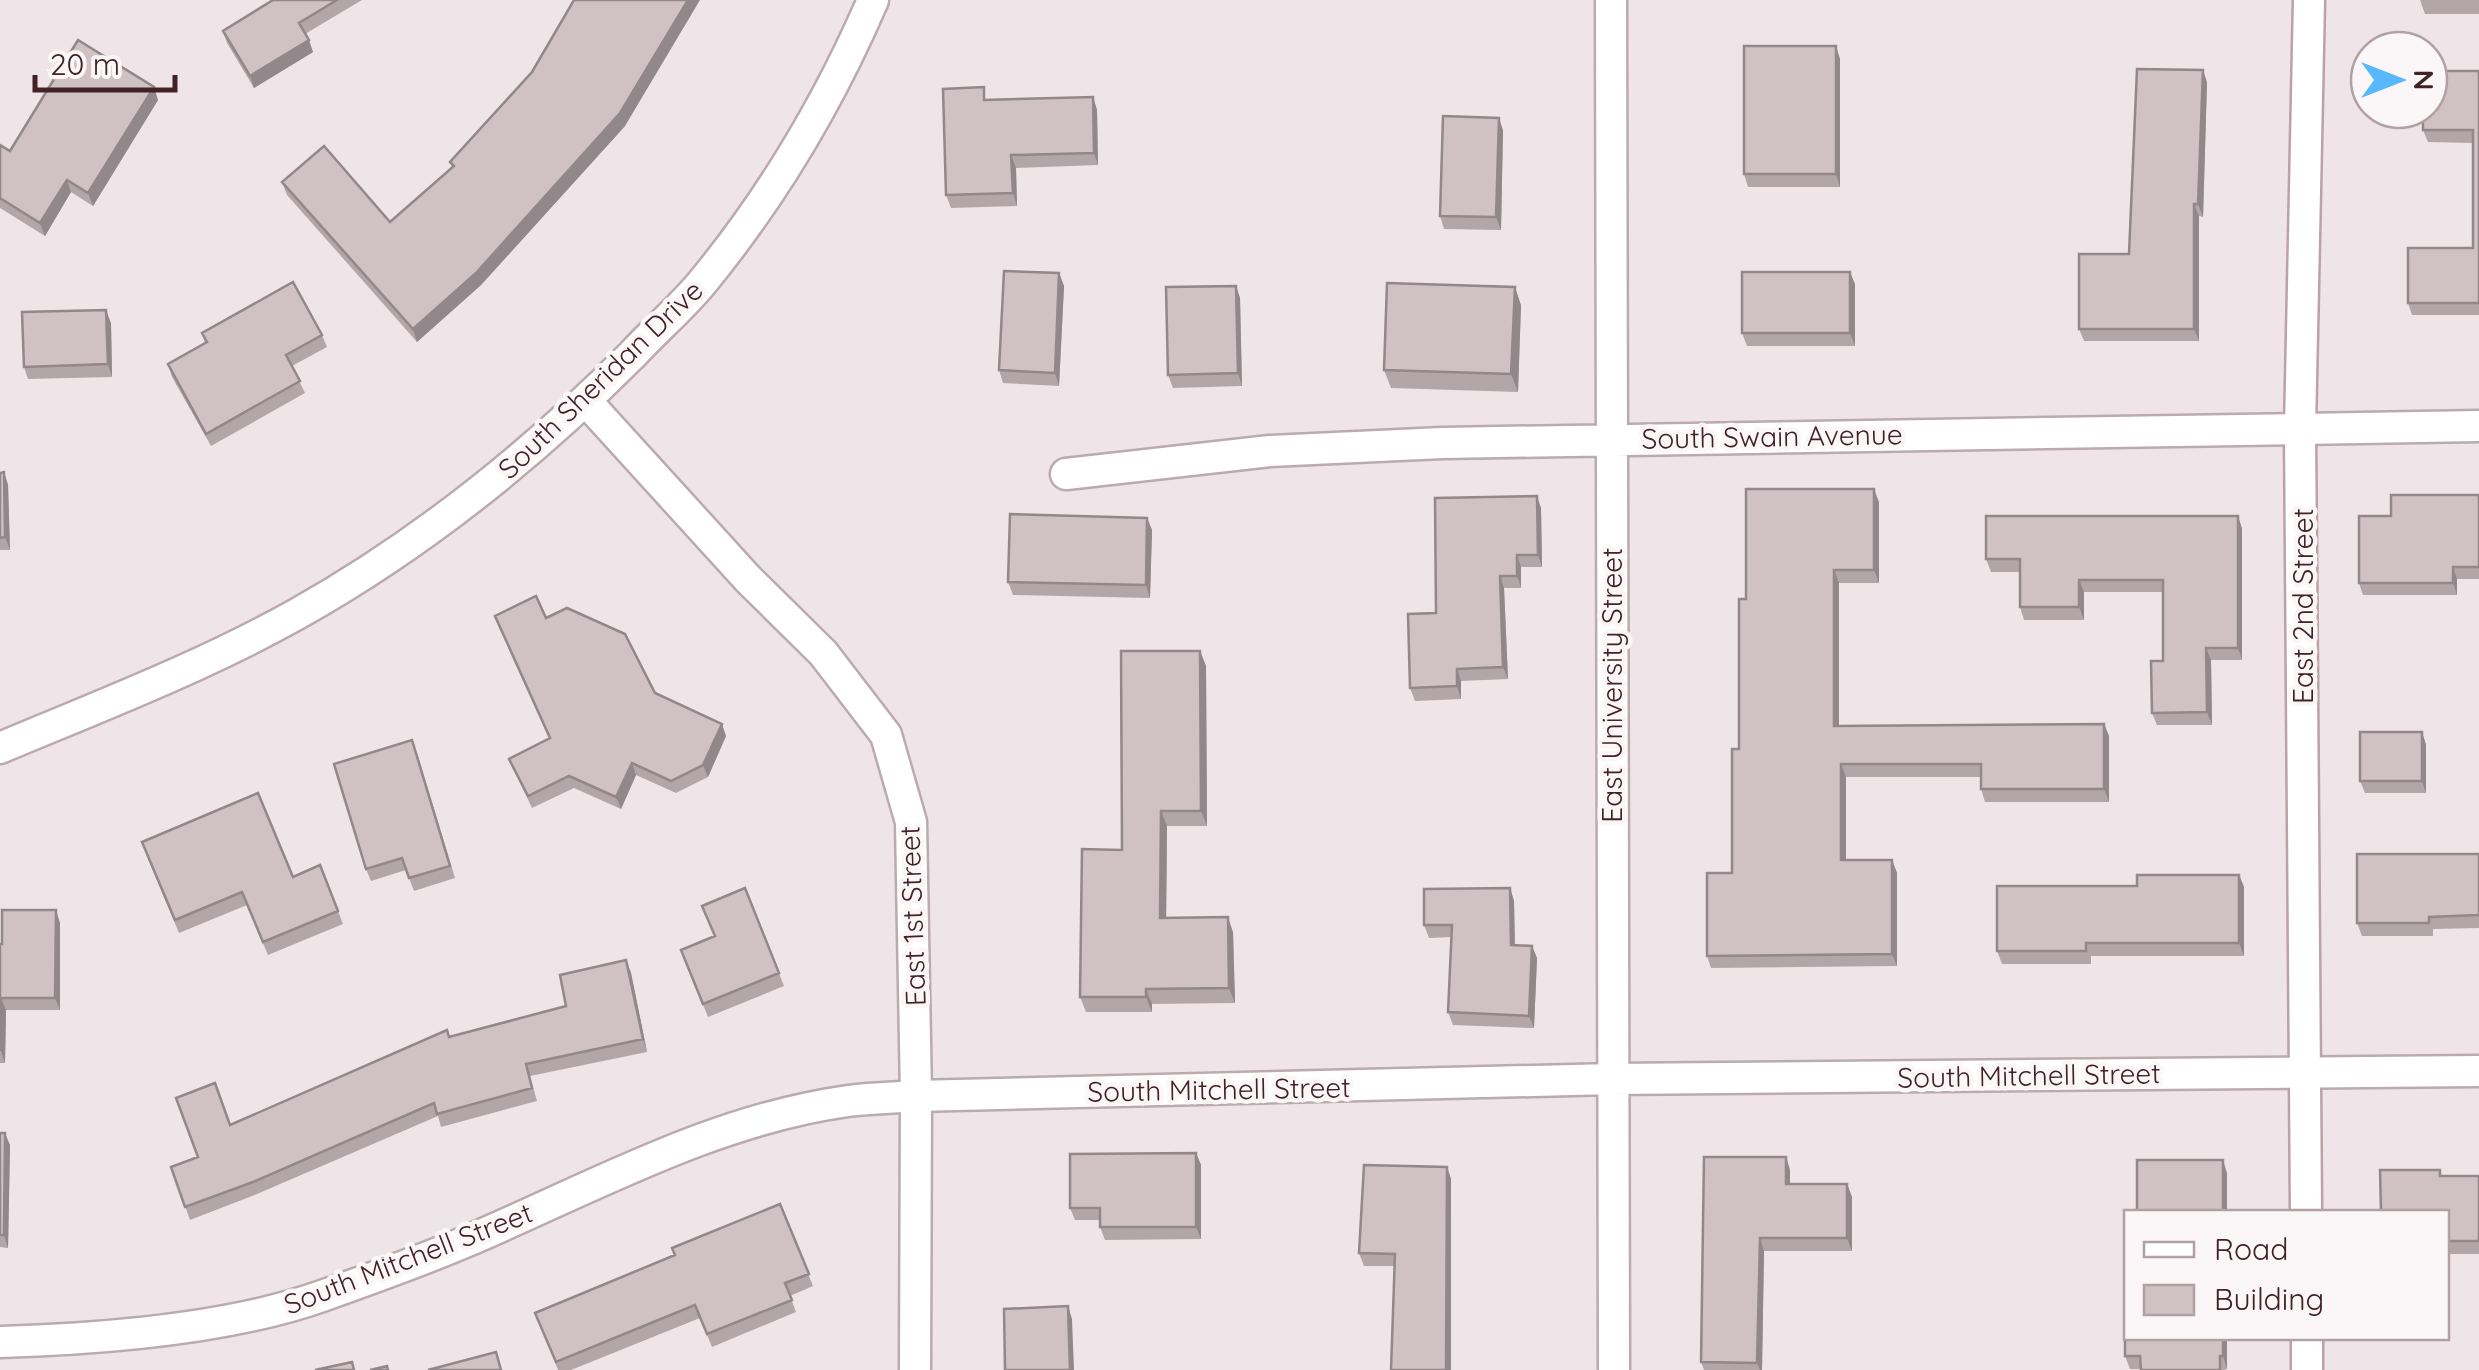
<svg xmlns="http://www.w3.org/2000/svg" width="2479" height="1370" font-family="Quicksand,sans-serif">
<rect width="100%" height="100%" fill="#efe5e8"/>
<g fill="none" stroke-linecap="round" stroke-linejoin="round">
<defs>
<path id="street" d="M1611 0 1614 1370
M586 401 748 579 823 653 886 735 911 822 916 1096 915 1370
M1066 474 1270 451 1442 443 2479 426
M0 748C100 706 202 667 297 614 422 544 531 456 632 355 654 331 680 309 701 284 771 199 829 102 873 0
M0 1342C99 1339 229 1329 322 1296 370 1279 418 1262 465 1242 590 1189 711 1120 848 1101 871 1098 894 1098 916 1096L1612 1079 2479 1071"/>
<path id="secondary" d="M2306 1212 2300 429 2309 0
M2307 1338V1370"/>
</defs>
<use href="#street" stroke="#bbaaae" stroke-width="35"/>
<use href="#secondary" stroke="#bba2a7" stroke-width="35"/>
<use href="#street" stroke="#fff" stroke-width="30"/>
<use href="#secondary" stroke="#fff" stroke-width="30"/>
</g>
<path fill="#b3a6a9" d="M272 0H362L305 34 313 52 254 88 227 43 223 31Z
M2420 0H2479V14H2425Z
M1840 59V187H1748L1744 174Z
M2479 71V315H2412L2408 303 2473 248V143L2428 142 2423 130Z
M2207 82 2203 217 2199 216V341H2084L2079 329 2129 254Z
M1093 97 1097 110 1098 165 1016 168 1017 206 951 208 946 195 988 99Z
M158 100 93 206 71 192 45 236 0 208V145L10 151Z
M625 126 481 285 417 342 287 195 282 182 390 222 452 167 450 162Z
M1503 130 1501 230 1444 229 1440 216Z
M1059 273 1064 286 1059 386 1003 383 999 370Z
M1855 284V346H1747L1742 333Z
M1236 286 1240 298 1242 386 1173 388 1168 375Z
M1521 305 1518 392 1391 388 1384 370Z
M111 323 112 377 28 379 24 367Z
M202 333 322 335 327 347 292 366 305 393 211 446 172 377 168 364 205 343Z
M4 472 8 485 10 550H0V473Z
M2479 495V579H2457V595H2363L2359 583 2391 516Z
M1879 502V583H1839V726L2104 724 2109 736V802H1985L1981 789V777H1846V860H1892L1897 873V966L1711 968 1707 956 1732 873 1746 599Z
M1541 508 1542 567H1521V588H1504L1508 679 1461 681V699L1415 701 1410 688 1436 613Z
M2238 516 2242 529V660H2211L2212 725H2157L2152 713 2163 661V592H2084V620H2024L2020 607V572H1991L1986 559Z
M1147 518 1152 530 1150 598 1013 595 1008 582Z
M495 616 546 618 655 693 726 736 708 777 676 793 636 775 621 809 574 788 532 808 509 759 549 738Z
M1200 651 1206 666 1207 826H1167L1166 918 1233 932 1235 1003 1152 1004V1012H1086L1080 997 1122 850Z
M2422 732 2426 745V793H2365L2360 781Z
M417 753 455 878 414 891 406 870 371 881 366 869Z
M146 854 293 877 320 865 343 924 268 955 247 905 179 933Z
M2479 854V928L2433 929V936H2362L2357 923Z
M2239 875 2244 887V956H2091V964H2002L1997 951 2137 886Z
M745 888 784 986 708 1017 681 950 714 937Z
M1510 888 1514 901 1515 945 1532 946 1537 958 1534 1028 1453 1025 1448 1012 1452 937 1429 938 1424 925Z
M60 923V1010H6L5 1063H0V944Z
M626 960 631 973 647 1052 530 1076 537 1101 441 1127 438 1116 257 1194 190 1220 171 1167 198 1157 230 1125 450 1037 566 1006Z
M0 1133 10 1145 8 1248 0 1247Z
M1196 1153 1201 1165V1239L1105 1240 1100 1227V1220H1075L1070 1208Z
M1786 1157 1790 1170V1184H1847L1852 1197V1251H1764L1762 1370H1704L1701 1362Z
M1447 1167 1451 1179V1370H1391L1394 1266H1364L1359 1253Z
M2442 1176H2479V1254H2446V1212Z
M780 1204 813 1286 790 1296 796 1312 712 1347 700 1318 571 1370H558L535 1313 675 1255Z
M2227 1338V1369L2224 1370 2130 1369 2125 1356Z"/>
<path fill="#92878a" d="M688 0H700L625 126 481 285 417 342 413 329Z
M309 40 313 52 254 88 250 76Z
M1836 46 1840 59V187L1836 174Z
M2203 70 2207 82 2203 217 2198 204Z
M154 87 158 100 93 206 88 193Z
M1093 97 1097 110 1098 165 1094 153Z
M1499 118 1503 130 1501 230 1496 217Z
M1011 155 1016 168 1017 206 1013 193Z
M67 180 71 192 45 236 40 223Z
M2194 204 2199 216V341L2194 329Z
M1850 272 1855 284V346L1850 333Z
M1059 273 1064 286 1059 386 1055 373Z
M1236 286 1240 298 1242 386 1238 373Z
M1515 287 1521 305 1518 392 1511 374Z
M106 310 111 323 112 377 108 364Z
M4 472 8 485 10 550 5 537Z
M1874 489 1879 502V583L1874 570Z
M1537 496 1541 508 1542 567 1538 555Z
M2238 516 2242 529V660L2238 648Z
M1147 518 1152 530 1150 598 1146 585Z
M1517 555 1521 567V588L1517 576Z
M2453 567 2457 579V595L2453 583Z
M1834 570 1839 583V738L1834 726Z
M1500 576 1504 588 1508 679 1503 667Z
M2079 580 2084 592V620L2079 607Z
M2206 648 2211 660 2212 725 2207 712Z
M1200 651 1206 666 1207 826 1201 811Z
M1457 669 1461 681V699L1457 686Z
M722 724 726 736 708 777 703 765Z
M2104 724 2109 736V802L2104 789Z
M2422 732 2426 745V793L2422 781Z
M632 763 636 775 621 809 616 797Z
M1841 764 1846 777V873L1841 860Z
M1161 811 1167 826 1166 933 1160 918Z
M1892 860 1897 873V966L1892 954Z
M2239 875 2244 887V956L2239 943Z
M1510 888 1514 901 1515 957 1511 945Z
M56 910 60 923V1010L55 998Z
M1228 917 1233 932 1235 1003 1229 988Z
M1532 946 1537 958 1534 1028 1529 1016Z
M626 960 631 973 647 1052 643 1039Z
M1146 989 1152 1004V1012L1146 997Z
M1 998 6 1010 5 1063 1 1051Z
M5 1133 10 1145 8 1248 4 1235Z
M1196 1153 1201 1165V1239L1196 1227Z
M1786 1157 1790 1170V1197L1786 1184Z
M2223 1160 2227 1173V1212H2223Z
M1447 1167 1451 1179V1370H1446Z
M1847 1184 1852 1197V1251L1847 1238Z
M1760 1238 1764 1251 1762 1370H1760L1757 1363Z
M1068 1306 1072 1319 1074 1370H1070Z
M2223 1338H2227V1369L2223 1356Z"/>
<path fill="#d0c1c5" stroke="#92878a" stroke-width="2.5" d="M273 0H337L299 23 309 40 250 76 223 31Z
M574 0H688L620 113 476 273 413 329 282 182 324 146 390 222 454 166 450 162 532 72Z
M78 40 154 87 88 193 67 180 40 223 0 198V145L10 151Z
M1744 46H1836V174H1744Z
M2137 69 2203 70 2198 204H2194V329H2079V254H2129Z
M2429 71H2479V303H2408V248H2473V130H2423V110H2429Z
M984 87V100L1093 97 1094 153 1011 155 1013 193 946 195 943 89Z
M1443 116 1499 118 1496 217 1440 216Z
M1004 271 1059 273 1055 373 999 370Z
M1742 272H1850V333H1742Z
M293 282 322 335 286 355 300 381 206 434 168 364 207 342 202 333Z
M1387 283 1515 287 1511 374 1384 370Z
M1236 286 1238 373 1168 375 1166 287Z
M106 310 108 364 24 367 22 312Z
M4 472 5 537 0 538V473Z
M1746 489H1874V570H1834V726L2104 724V789H1981V764H1841V860H1892V954L1707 956V873H1732V749H1739V599H1746Z
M2391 495H2479V567H2453V583H2359V516H2391Z
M1537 496 1538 555H1517V576H1500L1503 667 1457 669V686L1410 688 1408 614 1436 613 1435 498Z
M1010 514 1147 518 1146 585 1008 582Z
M1986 516H2238V648H2206L2207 712 2152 713 2151 661H2163V580H2079V607H2020V559H1986Z
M536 596 546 618 567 608 625 634 655 693 722 724 703 765 671 781 632 763 616 797 569 776 528 796 509 759 550 738 495 616Z
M1121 651H1200L1201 811H1161L1160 918 1228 917 1229 988 1146 989V997H1080L1082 849 1122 850Z
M2360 732H2422V781H2360Z
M412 740 450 866 409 878 402 858 366 869 334 764Z
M258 793 293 877 320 865 338 911 263 942 242 892 175 920 142 842Z
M2357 854H2479V915L2429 917V923H2357Z
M2137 875H2239V943H2086V951H1997V886H2137Z
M745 888 779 973 703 1004 681 950 715 936 702 906Z
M1510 888 1511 945 1532 946 1529 1016 1448 1012 1452 925H1424V889Z
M2 910H56L55 998H1L0 1051V944H2Z
M626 960 643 1039 526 1064 532 1088 437 1114 434 1103 253 1182 185 1207 171 1167 198 1157 176 1098 215 1083 230 1125 447 1030 449 1037 566 1006 560 975Z
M0 1133H5L4 1235H0Z
M1196 1153V1227H1100V1208H1070V1154Z
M1704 1157H1786V1184H1847V1238H1760L1757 1363 1701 1362Z
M2137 1160H2223V1212H2137Z
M1364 1165 1447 1167 1446 1370H1391L1395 1254 1359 1253Z
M2380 1170H2440V1176H2479V1241H2446V1212H2381Z
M780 1204 809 1274 785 1283 792 1300 707 1334 695 1305 556 1362 535 1313 675 1255 672 1248Z
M2125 1282H2126V1338H2223V1356H2220V1370H2141L2140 1356H2125Z
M1068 1306 1070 1370H1005L1004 1309Z
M496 1352 501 1370H428Z
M352 1362 354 1370H315Z
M387 1366 388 1370H370Z"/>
<g text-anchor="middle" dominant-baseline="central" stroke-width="9" stroke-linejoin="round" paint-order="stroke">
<g font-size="28" fill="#422226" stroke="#fbf6f7">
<text transform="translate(600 379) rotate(-44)">South Sheridan Drive</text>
<text transform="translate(1772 436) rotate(-1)">South Swain Avenue</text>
<text transform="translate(2302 606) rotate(-90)">East 2nd Street</text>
<text transform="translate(1611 685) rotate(-90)">East University Street</text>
<text transform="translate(912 916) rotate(-92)">East 1st Street</text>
<text transform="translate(2029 1075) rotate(-1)">South Mitchell Street</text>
<text transform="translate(1219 1089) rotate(-1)">South Mitchell Street</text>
<text transform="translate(408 1258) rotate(-21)">South Mitchell Street</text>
</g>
</g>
<rect x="2124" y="1210" width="325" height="130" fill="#fbf6f7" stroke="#b1a1a3" stroke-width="2.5"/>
<rect x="2144" y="1242" width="50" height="15" fill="#ffffff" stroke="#b1a1a3" stroke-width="2.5"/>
<text x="2214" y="1260" font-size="30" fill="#422226">Road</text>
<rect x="2144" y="1285" width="50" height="30" fill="#d0c1c5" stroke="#b1a1a3" stroke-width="2.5"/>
<text x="2214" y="1310" font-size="30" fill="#422226">Building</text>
<g transform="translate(2399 80) rotate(90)"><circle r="48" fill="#fbf6f7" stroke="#b1a1a3" stroke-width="2.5"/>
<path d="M0-8L18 38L0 25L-18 38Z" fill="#57b9fb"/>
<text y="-15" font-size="28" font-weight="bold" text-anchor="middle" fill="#422226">N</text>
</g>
<path d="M35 75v15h140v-15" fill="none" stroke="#422226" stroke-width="5"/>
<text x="50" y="75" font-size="30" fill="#422226" stroke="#fbf6f7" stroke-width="8" paint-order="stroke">20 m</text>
</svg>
